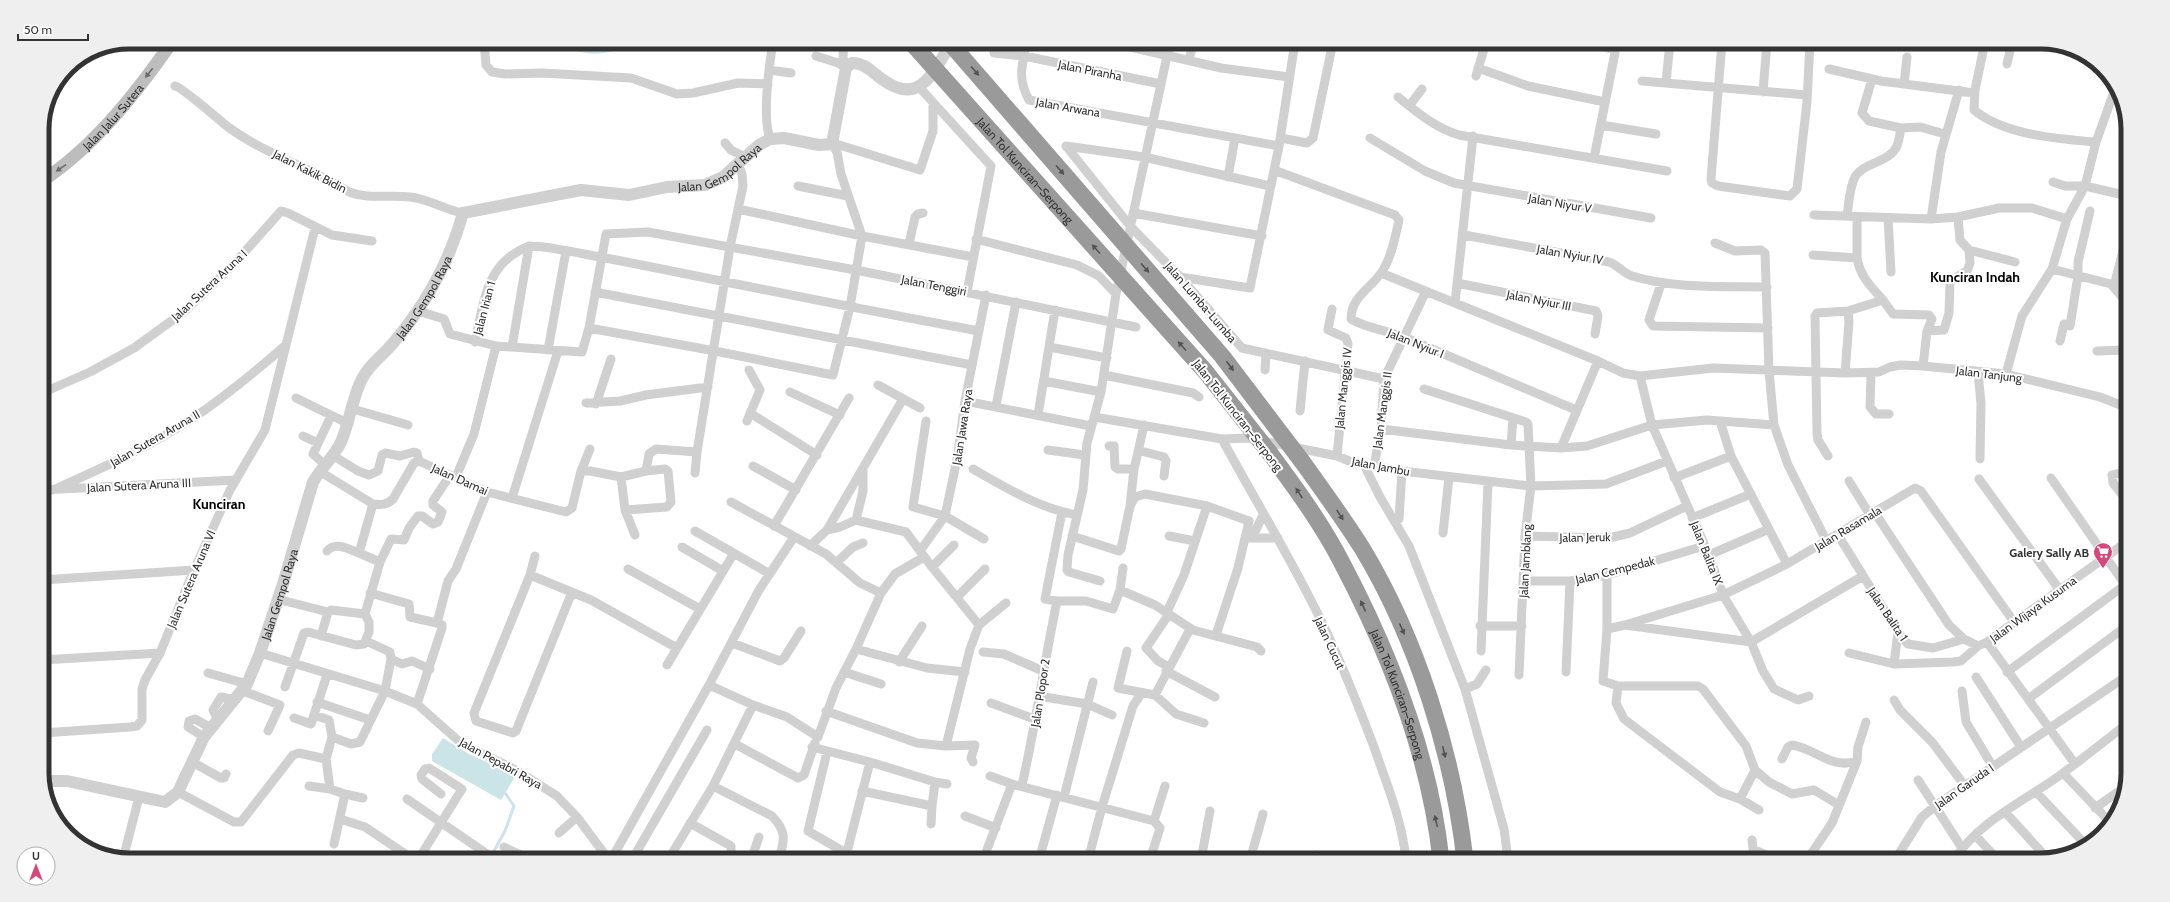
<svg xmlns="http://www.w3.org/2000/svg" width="2170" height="902" font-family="Cabin,sans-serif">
<rect width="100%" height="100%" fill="#fff"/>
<path fill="#cbe4e7" d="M562 42H634C614 52 597 58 574 50 570 49 564 46 562 42Z
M443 738 469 754 516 775 501 800 432 761V754Z"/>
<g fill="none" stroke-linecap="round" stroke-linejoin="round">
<path stroke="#cbe4e7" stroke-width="3" d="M489 860 505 831 514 806 505 793"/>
<path stroke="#d0d0d0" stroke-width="9" d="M484 42 486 65 492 72 505 74 542 73 631 78 677 94 693 93 738 83 768 84
M844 42 843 59 848 65
M1027 42C1022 65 1017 78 1029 100L1279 146
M1109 42 1221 68 1289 77
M1582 42 1613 49 1615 53 1594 158
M1722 42 1711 179 1712 183 1718 186 1790 196 1797 189 1807 102 1810 42
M1985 42 1975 90 1974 110C2004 135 2058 139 2096 142
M994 53 1024 56 1161 84
M816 56 838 63 846 68
M1189 59 1194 42
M2007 64 2012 42
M1478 68 1528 86 1605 102
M1829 69 1881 81 1974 93
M769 70 791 73
M1476 76 1486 42
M1872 79 1862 113 1869 121 1901 128 1920 127 1945 134
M1642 81 1807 95
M1666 83 1670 42
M1904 84 1907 57
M175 86C182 87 219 120 228 127 265 154 311 168 349 192 369 200 389 194 410 197 427 198 445 210 463 213
M919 87 991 166 967 292
M1763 92 1767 42
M1398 97C1417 112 1435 128 1459 135L1667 171
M1409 106 1422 89
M1601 125 1656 134
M1281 138 1307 143 1313 138 1333 42
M1370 138 1425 171 1454 183 1651 218
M770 139C762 116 769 67 773 42
M725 143 731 150 745 157
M833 143 920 170 933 131V103
M1066 146 1131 227 1180 277 1242 348 1384 379
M1066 146 1144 157 1270 186
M1274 170 1395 215 1399 220C1395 238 1391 259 1381 273 1370 289 1351 297 1351 319 1368 329 1386 330 1404 337L1576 410
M1228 177 1235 138
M2053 182 2065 186H2085L2128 196
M798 186 848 196
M738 209 862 236 973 257
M1133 213 1262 236
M1814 215 1931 219 1941 152 1959 90
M1847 216C1849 203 1849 189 1855 177 1864 162 1889 163 1897 146 1899 141 1900 134 1901 128
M1888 218 1891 272
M1931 219 1958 217
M1464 235 1609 262C1618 265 1623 273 1632 276 1675 289 1722 286 1767 287
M976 239 1077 265 1099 276 1116 294
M1715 243 1735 251 1761 250 1765 253 1769 371 1774 425 1788 465 1827 542
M909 244 915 217 918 214 923 213
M1813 255 1857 258V217
M2015 262 1969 250 1960 240 1958 217 1999 208H2032L2067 219
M2052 269 2111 284 2122 297 2128 311
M1381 273 1598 361 1623 373 1640 376 1713 368 1845 373 1879 372 1890 367 1901 365 1923 366 2006 374 2100 397 2128 408
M1180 277 1250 288 1279 146 1295 42
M1457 283 1596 311 1598 316 1595 334
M1661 284 1649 320 1653 326 1768 328
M2114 286 2128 231
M595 292 972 365
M1883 300 1893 314 1929 315 1932 319 1927 331 1944 330 1949 313 1950 281 1967 271 1970 263 1969 250
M1455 303 1473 136
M1332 309 1328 330 1346 338 1348 344 1337 456
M418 311 444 319 450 334 496 346 582 352 589 328 606 234 648 232 861 271 1136 327
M589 328 715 351 833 375 850 307 862 236 841 174 837 152 832 144
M2060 341 2064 324 2070 326 2078 276V262L2090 211
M475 342C484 303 485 264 527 247 537 243 597 257 611 259 733 283 856 309 979 331
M512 347 529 246
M1049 347 1107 358
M548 350 566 251
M2097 351 2128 350
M1923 366 1927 331
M1265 370 1266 353
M1978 372 1981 403 1980 459
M1845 373 1849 322 1848 311
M1871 373 1870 407 1876 414H1889
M2006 374 2022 316 2052 269 2067 219 2085 186 2096 142 2115 89
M1104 375 1193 393 1199 397
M1640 376 1652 425 1709 555 1723 595 1751 642 1763 671 1774 689 1798 700 1809 696
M1044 381 1101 392
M878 385 920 408
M1424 389 1526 422 1528 424 1531 486 1525 536 1519 675
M790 392 840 415
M42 393 90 372 134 348 185 311 233 265 281 211 288 213 332 235 372 241
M296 398 349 424
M965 401 1091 426
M586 403 620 401 646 395 708 387
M596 404 611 359
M996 406 1016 302
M353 409 408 425
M1300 411 1305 361
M750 413 817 455
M1038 415 1055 310
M1094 417 1222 439 1248 438 1337 456 1354 463 1402 471 1531 486 1606 484 1667 461
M747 421 760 390 749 370
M926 421 913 507 945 516 984 539
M1720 421 1731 456 1787 564
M1381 429 1511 445 1561 448 1587 446 1652 425 1707 420 1774 425
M303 436 318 443
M1222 439C1257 504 1297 568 1328 635 1345 672 1360 710 1374 747 1387 785 1402 820 1406 860
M1511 445 1513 418
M1109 446H1114L1115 467 1118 469H1134
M1561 448 1598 361
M1048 450 1085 455
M1138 452 1144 425
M332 455 358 471 369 475 378 471 382 455 385 453 400 456 414 452 417 453 419 461
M1828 456 1818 440 1817 433 1815 316 1817 313 1848 311 1883 300C1871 287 1860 276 1857 258
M324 464 313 454 331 416
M1364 465 1380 497 1409 546 1465 689 1504 829 1508 860
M753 466 796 490
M1374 466 1381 429 1384 379 1426 291
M973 469C1006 488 1039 508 1077 515
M319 471 373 504C381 505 387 505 393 499L414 463 419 461 487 492 566 512 572 508 581 471H590L621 477 646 471 649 454 656 449 697 452 730 247 743 186 742 174 738 164
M581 471 590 449
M695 473 697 452
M456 477 474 434 496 346
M621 477 625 510
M2128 477 2120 473 2112 475 2113 483 2128 502
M1674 478 1731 456
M2051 478 2128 589
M1979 479 2059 589
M1849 481 1870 515
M42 490 236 480
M53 490C100 469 147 448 190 420 224 398 256 371 286 345
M512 498 558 351
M731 502 826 554 860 583 881 593
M1130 506 1135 497 1145 494 1207 506 1249 521 1238 568 1216 635
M1062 512 1045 599 1057 601H1086L1113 609 1120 590 1123 568
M1875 513 1949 625 1964 639 1978 646 1987 642 2128 541
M1692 518 1751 494
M1399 519 1402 471
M856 520 906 532 932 567 979 625
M774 526 849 398
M827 530 840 527 856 520 863 491V470
M695 531 770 574
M1443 533 1449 477
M635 535 625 510 667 507 671 502 668 471 665 469 646 471
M1838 535 1898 632 1908 644 1933 648 1964 639
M1072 536 1119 551 1121 549 1130 506 1134 469 1138 452 1141 451 1164 457 1166 461 1164 476
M1169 536 1195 541
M1525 536 1609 538 1630 533 1687 506
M1245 538H1278
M1252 538 1263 515
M810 546 827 530 903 399
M682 547 723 571
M327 551C335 541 348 549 359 553
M920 551 945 516 957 459 965 401 986 295
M1709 555 1769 529
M535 556 530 575 474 713 476 721 513 733 516 731 572 592
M380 562 391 539 404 540 409 528 418 516H422L433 524 438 522 442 512 433 505V501L450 475
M837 562 853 547 863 543
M932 567 954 545
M628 569 700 609
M530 575 591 600 677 648
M1607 575V629L1603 681 1618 686H1698L1703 689 1746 746 1755 770 1769 782 1792 794 1814 790 1839 805
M42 580 194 570
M1100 581 1069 572 1067 570 1068 555 1083 490 1087 443 1101 392 1116 294 1170 42
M1524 581H1570L1607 575 1704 546
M1120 590 1155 605 1193 630 1257 647 1261 651
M370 593 409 604 410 617 437 623
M957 597 985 569
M277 599 328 612
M1167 612 1184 575 1207 506
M1625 625 1723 595 1787 564 1915 488 1921 491 2014 622
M1480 626H1522
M1607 629 1625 625 1751 642 1863 576
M321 636 328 612 331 610 365 614
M366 641 390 652 391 659
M1987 642 2075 764
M732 643 780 661 784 658 801 631
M856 649 927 668 965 672
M1127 651 1118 688 1155 695 1190 629
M1481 651 1488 482
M983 652 1004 654 1043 671
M260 653 385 691 417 704 462 744 516 770 557 796 577 817 609 860
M1849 653 1894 664 1953 662 1961 661 1978 646
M42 660 160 653
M899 662 922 626
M1894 664 1898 632
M667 665 734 553
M1169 667 1158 661 1146 648 1169 614
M1166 671 1215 697
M844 672 881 684
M1566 672 1570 581
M2007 672 2125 585
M208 673 247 684
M1976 677 2021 747
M709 685 753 705
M1618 686 1616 703 1624 719 1720 792 1740 799 1759 810
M285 687 304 633 308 632 356 645 364 644 369 632V622L365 614 380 562 359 553 373 504
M1465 689 1477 684 1486 670
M243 691 280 705 268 731
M1962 691 1966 722 1993 767
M1155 695 1176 714 1204 723
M1038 696 1087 704 1112 715
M2028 699 2128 625
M1894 700 1900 710 1932 742 1965 786
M317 702 370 720
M991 703 1037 720
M417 704 442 628V625L437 623 448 581 456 569 487 492
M826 711 917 743 946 746 975 745 971 758 973 762
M294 718 311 724 327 675
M218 720 213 710 221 697 236 700
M42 733 130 727 137 726 142 720V689L145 680 160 653 194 570 230 490 265 430 315 228
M204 737 188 727 189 721 195 719 211 728
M332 737 351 744 360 742 385 691 391 659 402 664 412 661 430 669
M735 744 798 778 804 775 815 743
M946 746 970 649 979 625 1006 603
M812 747 870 762 845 860
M827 752 808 831 846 853
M326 759 330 789
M1782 759 1788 747 1792 745C1815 748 1831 770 1857 761
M192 762 221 778H224L226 774
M2063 773 2109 821
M990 776 1012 784 1154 821 1160 828 1150 860
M1918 780 1962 848
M935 782 947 784
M1022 785C1036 724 1044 663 1057 601
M309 786 330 789 345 794 334 844
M713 786 772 816C788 833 784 840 779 860
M862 791 932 806 935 782 870 762
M178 792 234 822H241L293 755 299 753 326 759 332 737 329 720 314 715
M2036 792 2087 846
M345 794 363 798
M1064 797 1093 682
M407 799 487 854
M1740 799 1755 770
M2095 808 2125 787
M2005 812 2047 858
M965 816 996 828
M340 819 365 827 414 860
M1154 821 1165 786
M690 823 731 846V852L726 860
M931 824 932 806
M559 833 577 817
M1975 835 1998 860
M1752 840 1753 849 1778 860
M504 847 531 860
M94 851 109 856
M886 858 893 860
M123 859 139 797
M418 860 462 789 429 768 425 769 421 775 422 779 441 794
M611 860 709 685 759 590 794 537
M632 860 707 730
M668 860 713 786 753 705 787 717 818 737 836 688 856 649 881 593 895 574 924 557
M751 860 759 837
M983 860 1012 784
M1039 860 1057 795
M1088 860 1102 807 1133 706 1141 694
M1201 860 1210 811
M1250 860 1263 814
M1311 860 1317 855 1335 860
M1807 860 1832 823 1857 761 1858 747 1866 722
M1895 860 1922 817 1935 806 2128 675
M1954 860C1978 821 2027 800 2063 773 2085 757 2106 740 2128 723"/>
<path stroke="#d0d0d0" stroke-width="12" id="s1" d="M43 781H67L165 802 178 792 204 737 247 684 260 653 283 584 313 482C321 468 334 457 341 442 350 422 354 387 367 371 375 360 386 352 394 342 426 304 450 260 463 213L581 190 629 195 667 187 705 185 723 177 759 145 770 139 784 138 819 145 832 144 846 68 852 63C864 63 870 70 879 77 920 109 932 73 952 42"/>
<path stroke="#bdbdbd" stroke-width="13" id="s2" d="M42 181C95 146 136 93 172 42"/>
<g stroke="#9a9a9a" stroke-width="17">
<path id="s3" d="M1269 452C1295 487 1322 524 1342 563 1390 654 1430 757 1441 860"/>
<path d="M1301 460C1322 489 1343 518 1362 548 1417 639 1453 754 1465 860"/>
</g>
<g stroke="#9a9a9a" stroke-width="17">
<path id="s4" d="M911 42 1205 371 1269 452"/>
<path d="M949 42 1222 356 1301 460"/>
</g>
</g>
<defs><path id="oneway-solid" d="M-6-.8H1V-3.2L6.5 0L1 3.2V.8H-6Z"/></defs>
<g fill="#525252">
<use href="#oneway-solid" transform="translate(975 71) rotate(49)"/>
<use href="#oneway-solid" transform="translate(1060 170) rotate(49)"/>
<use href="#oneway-solid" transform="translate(1096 249) rotate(-132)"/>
<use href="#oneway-solid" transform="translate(1145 268) rotate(49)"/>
<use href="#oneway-solid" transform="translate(1182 346) rotate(-132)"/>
<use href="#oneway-solid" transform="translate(1230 366) rotate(53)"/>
<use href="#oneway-solid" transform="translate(1299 493) rotate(-123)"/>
<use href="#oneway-solid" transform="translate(1340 515) rotate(57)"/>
<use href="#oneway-solid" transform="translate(1363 606) rotate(-115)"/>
<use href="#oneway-solid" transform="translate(1402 629) rotate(66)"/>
<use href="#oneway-solid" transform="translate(1444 752) rotate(77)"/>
<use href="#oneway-solid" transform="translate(1436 821) rotate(-103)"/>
</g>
<g fill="#6a6a6a">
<use href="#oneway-solid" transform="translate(149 73) rotate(128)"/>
<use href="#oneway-solid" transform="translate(61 168) rotate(146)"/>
</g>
<defs>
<symbol id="supermarket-pin" viewBox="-11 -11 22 30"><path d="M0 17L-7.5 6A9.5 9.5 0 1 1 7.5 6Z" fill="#d74779" stroke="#fff"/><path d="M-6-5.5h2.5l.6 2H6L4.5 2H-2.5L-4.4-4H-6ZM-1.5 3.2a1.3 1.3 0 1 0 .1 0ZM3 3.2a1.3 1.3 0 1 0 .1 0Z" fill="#fff"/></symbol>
</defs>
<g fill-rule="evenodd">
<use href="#supermarket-pin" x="2092" y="541" width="22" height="30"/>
</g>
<g text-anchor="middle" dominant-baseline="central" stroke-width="4" stroke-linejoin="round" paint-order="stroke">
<g font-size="12" fill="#333" stroke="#fff">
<text transform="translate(1090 70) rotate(11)">Jalan Piranha</text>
<text transform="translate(1068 107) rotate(10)">Jalan Arwana</text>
<text stroke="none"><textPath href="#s2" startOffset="96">Jalan Jalur Sutera</textPath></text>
<text stroke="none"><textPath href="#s1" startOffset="1060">Jalan Gempol Raya</textPath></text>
<text stroke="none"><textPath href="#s4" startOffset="172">Jalan Tol Kunciran–Serpong</textPath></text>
<text transform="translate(310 171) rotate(27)">Jalan Kakik Bidin</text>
<text transform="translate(1560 203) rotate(10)">Jalan Niyur V</text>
<text transform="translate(1570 254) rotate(10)">Jalan Nyiur IV</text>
<text transform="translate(209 285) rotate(-43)">Jalan Sutera Aruna I</text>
<text transform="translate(934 285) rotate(11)">Jalan Tenggiri</text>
<text stroke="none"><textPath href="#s1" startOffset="701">Jalan Gempol Raya</textPath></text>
<text transform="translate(1539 300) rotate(11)">Jalan Nyiur III</text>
<text transform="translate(1201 302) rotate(49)">Jalan Lumba-Lumba</text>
<text transform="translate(484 308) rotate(-75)">Jalan Irian 1</text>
<text transform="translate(1416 343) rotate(22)">Jalan Nyiur I</text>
<text transform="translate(1989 374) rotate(7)">Jalan Tanjung</text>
<text transform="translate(1343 388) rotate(-84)">Jalan Manggis IV</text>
<text transform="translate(1382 410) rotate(-82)">Jalan Manggis II</text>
<text transform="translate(1238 415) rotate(52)">Jalan Tol Kunciran–Serpong</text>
<text transform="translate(962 427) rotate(-81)">Jalan Jawa Raya</text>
<text transform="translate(155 438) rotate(-30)">Jalan Sutera Aruna II</text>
<text transform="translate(1381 466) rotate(11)">Jalan Jambu</text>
<text transform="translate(460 479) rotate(24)">Jalan Damai</text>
<text transform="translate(139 485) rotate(-3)">Jalan Sutera Aruna III</text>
<text transform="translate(1848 528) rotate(-31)">Jalan Rasamala</text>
<text transform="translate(1585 537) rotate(-1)">Jalan Jeruk</text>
<text transform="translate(1707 553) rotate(68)">Jalan Balita IX</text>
<text transform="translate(1525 561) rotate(-87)">Jalan Jamblang</text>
<text transform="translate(1615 570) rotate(-14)">Jalan Cempedak</text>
<text transform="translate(191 579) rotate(-67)">Jalan Sutera Aruna VI</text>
<text stroke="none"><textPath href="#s1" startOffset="365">Jalan Gempol Raya</textPath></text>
<text transform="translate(2033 609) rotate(-36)">Jalan Wijaya Kusuma</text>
<text transform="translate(1888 614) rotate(56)">Jalan Balita 1</text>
<text transform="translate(1330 643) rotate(65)">Jalan Cucut</text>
<text transform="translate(1040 693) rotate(-81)">Jalan Plopor 2</text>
<text stroke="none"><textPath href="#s3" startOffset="276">Jalan Tol Kunciran–Serpong</textPath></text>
<text transform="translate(501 763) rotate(29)">Jalan Pepabri Raya</text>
<text transform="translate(1964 786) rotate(-35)">Jalan Garuda I</text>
</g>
<g font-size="12" font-weight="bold" fill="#333" stroke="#fff" text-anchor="end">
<text x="2089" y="552">Galery Sally AB</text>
</g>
<g font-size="14" font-weight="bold" fill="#000" stroke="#fff">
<text x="1975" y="277">Kunciran Indah</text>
<text x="219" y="504">Kunciran</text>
</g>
</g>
<path d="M0 0H2170V902H0ZM129 49H2041A80 80 0 0 1 2121 129V773A80 80 0 0 1 2041 853H129A80 80 0 0 1 49 773V129A80 80 0 0 1 129 49Z" fill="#efefef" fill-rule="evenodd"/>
<path fill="none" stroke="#333" stroke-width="5" d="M129 49H2041A80 80 0 0 1 2121 129V773A80 80 0 0 1 2041 853H129A80 80 0 0 1 49 773V129A80 80 0 0 1 129 49Z"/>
<g transform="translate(36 866)"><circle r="19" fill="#ffffff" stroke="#adadad"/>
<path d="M0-3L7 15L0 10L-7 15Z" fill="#d74779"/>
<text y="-6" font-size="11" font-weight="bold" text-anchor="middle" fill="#333333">U</text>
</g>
<path d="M18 34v6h70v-6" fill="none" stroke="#333333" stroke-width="2"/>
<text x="24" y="34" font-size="12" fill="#333333" stroke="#ffffff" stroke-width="3" paint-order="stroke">50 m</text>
</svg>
